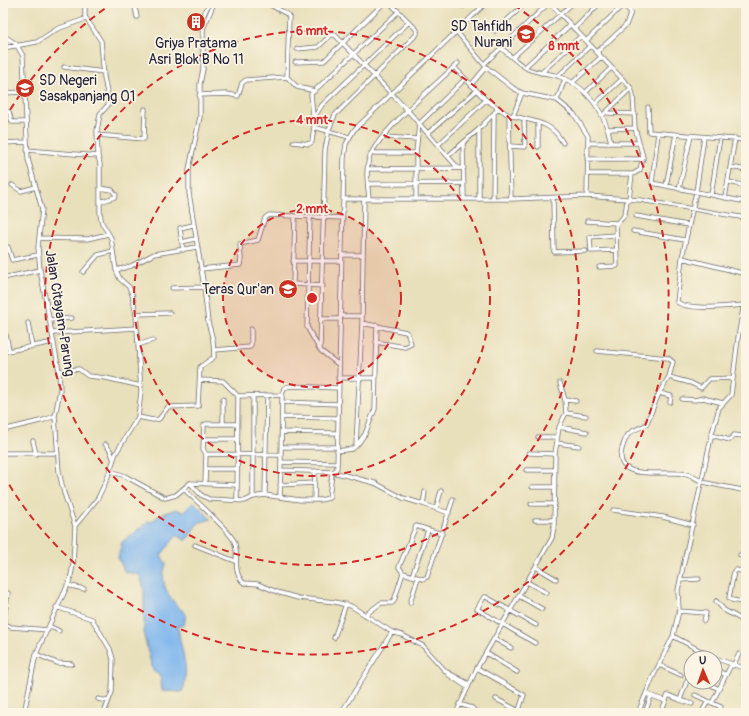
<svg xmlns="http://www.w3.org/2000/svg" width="749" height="716" font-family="Pangolin,sans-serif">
<rect width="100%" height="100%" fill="#fcf5e5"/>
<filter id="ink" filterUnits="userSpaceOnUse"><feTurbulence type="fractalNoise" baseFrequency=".025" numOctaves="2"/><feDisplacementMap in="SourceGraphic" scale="8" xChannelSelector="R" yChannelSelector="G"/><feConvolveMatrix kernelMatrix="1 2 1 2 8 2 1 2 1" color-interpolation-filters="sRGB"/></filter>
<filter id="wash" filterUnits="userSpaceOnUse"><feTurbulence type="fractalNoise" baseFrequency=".012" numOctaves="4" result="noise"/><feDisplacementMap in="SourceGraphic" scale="16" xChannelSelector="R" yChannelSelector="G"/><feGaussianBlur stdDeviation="0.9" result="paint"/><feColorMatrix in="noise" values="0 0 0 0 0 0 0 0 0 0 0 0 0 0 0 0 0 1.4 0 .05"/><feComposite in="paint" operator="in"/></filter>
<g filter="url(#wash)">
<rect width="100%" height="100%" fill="#e8e0bb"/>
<path fill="#eed7bb" d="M283 286H297V293H283Z"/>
<path fill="#7eb5ed" stroke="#506c94" d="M194 502 211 519 198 523 186 541 177 535 161 555 166 564C158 585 170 600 186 614L184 625 178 626C180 651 191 667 182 692L162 691 160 676 153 671 144 636V590L140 575 125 572 118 558 122 542 149 521 152 522 159 515 176 509 183 512Z"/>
</g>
<g filter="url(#ink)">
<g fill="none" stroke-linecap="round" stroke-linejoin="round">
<defs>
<path id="minor" d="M134 3 137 17
M267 3 287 14 289 17 287 77 297 87 315 91
M460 3 463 6
M550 3 631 88 633 95 635 128 643 157 640 170 633 174H588
M198 29 209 3
M574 29 600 3
M456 31 486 67 513 88 522 93 557 100 574 114 588 136 587 196 640 200 746 218
M495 31 526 3
M3 35 16 44 23 56 28 159 42 209 38 247 40 270 59 371 60 390 55 416 59 472 64 493 75 526 73 565 70 580 36 654 24 713
M586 41 623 5
M3 48 37 42 57 29 85 19V3
M501 48 549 3
M297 49 318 47 331 35H335L408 111 458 168
M597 52 626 25 631 12 621 3
M513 57 573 3
M295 62 324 61 384 3
M484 64 501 48C510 55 518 64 528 69 537 73 548 73 558 76 588 86 606 114 611 143
M64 67 104 72
M454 67 486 100 509 115 513 116 522 93
M525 67 570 25
M541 73 581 36
M558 76 590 46
M572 83 601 57
M471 85 486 67
M3 93 24 92
M585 93 611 68
M199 95 227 94 238 96 242 83 246 80 287 77
M557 100 565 79
M595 104 622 79
M648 107 649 132 746 140
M3 110 9 112 12 122H25
M608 113 635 114
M513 116C535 122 551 121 563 143
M602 116 631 88
M313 119 322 105 409 22
M538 123V147
M314 127 349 137
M608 129 635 128
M428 133 476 91
M658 133 652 183 746 202
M97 135 144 139 145 109
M383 137 417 139
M704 137 696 192 682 258 746 274
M293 142 309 144 312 142 314 127 311 94 398 12
M3 143 26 142
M588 143H638
M463 144 464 198
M438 145 486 100
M510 146 525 147 524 119
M27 150 98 156
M371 153H416
M448 156 479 129 498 109
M587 159H643
M731 167 746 170
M367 169 464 168
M729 182 746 186
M368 184 464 183
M12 185 21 191 36 187
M666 186 676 134
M100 188 112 190 116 195 115 197 100 202
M679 189 691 136
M711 195 720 138
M553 198 554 252 586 251
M725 198 735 138
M344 199H511L509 115
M369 199C368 186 365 171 369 159 376 134 437 84 458 63
M416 199V153L419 124 465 79
M479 199V129
M493 199 494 115
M511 199 587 196
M629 199 632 174
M636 216 688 225
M295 217 293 284 323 286
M310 217 307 327 320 350 339 365
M587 221 616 223
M633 231 685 240
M615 235 590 237 591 251 617 250
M39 238 87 239 108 234
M182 242 195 239
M3 246 8 247 12 260 38 255
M183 250 180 228 193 225
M342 255H363
M682 258 677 302C689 311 728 306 744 305
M293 261H341
M599 267 617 266 616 223C626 218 626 210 627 199
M201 269 240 265 241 259 240 244 258 240 265 218 269 215 343 218
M116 270 131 266 154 254 197 247
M83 272 98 255 113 251
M3 278 40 270
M172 288 204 287
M136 314 170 313
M340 316H361
M322 319H340
M50 320 72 318
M28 323 32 346
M362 323 406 332 408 334 411 344 405 347 376 342
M53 333 137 328
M6 335 9 350
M138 345 153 340
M215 350 250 347 251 345V329
M320 350 325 150 329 129 335 115 417 34V30L390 3
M597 351 668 358 673 362 669 377 691 383 701 388 709 379 733 378
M3 352 54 342
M59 371 79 369 88 376 106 378 141 386
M669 377 659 393 646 425C630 432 627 431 622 449 612 484 669 469 687 474 692 475 696 479 701 481 714 486 732 487 746 491
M338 378H376
M200 380 223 381 238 396 282 395
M659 393 671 396 670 402
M682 399 695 400 703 398 723 403
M565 400 576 401
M282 402 338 404
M566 413 586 416
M138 417 153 420 159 419 168 407 198 406 200 367 214 357 213 340 208 322 204 287 189 193V169L200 117V84L203 69V29L214 3
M282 417 337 418
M223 423V399
M559 427 587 432
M3 430 44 420 55 416
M282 432 337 433
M711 435 730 440 734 435 743 436
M538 437H557
M204 439H237
M33 441 36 454
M557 443 579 446
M105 444 110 450 113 458
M357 445 365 434 375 409 377 325
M282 447H337
M337 451 352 449 356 446 362 323 364 199
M3 453H58
M529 453 555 454
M206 454 281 455
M337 463 281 462V455L282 395 284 388 290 386 338 388
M206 469H236
M281 470 333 472 375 483 403 498 423 504
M526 470H554
M111 471 125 476 165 498 176 495 190 483 201 495 209 499 245 501 253 497 265 495 300 500H320L329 498 332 474 337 468 344 158 346 144 354 130 486 3
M190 483 236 485
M205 484 206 454 203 449 204 425 206 424H237
M280 485 313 483
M532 487H555
M184 489C194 499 229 530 234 541 240 554 231 572 244 583L258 584 277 592 298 598 335 602 351 606 392 632 402 635 423 646 449 675 467 687
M742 490 746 484
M425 492 423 504 449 513
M265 495 267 395
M280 496 281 462
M253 497V396
M237 499 238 396
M314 500 315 471
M531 504H555
M436 509 441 491
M613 510 663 517 693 525
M535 520H554
M746 523V521
M75 526 98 498 107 479 116 453 138 417 141 392 136 314 132 294 129 287 120 279 116 270 111 238 102 223 100 214V164L98 156 97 131 100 114 108 105V98L104 77 101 41 86 18
M744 541H746
M195 545 235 561
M740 555 746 556
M536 567 556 579
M746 572 736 570 734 571 729 598 732 600 746 603
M403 573 399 567 416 526 442 534
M412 576 428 530
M680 580 699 579
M527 582 547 593
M67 585 84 589
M8 593 4 621 5 624 11 627 48 630
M519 596 542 609
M716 601 724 610 746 622
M743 601 746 586
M410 603 418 578
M56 607 92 619 110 649 113 659 112 692 104 713
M679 611 706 613 704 621
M365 615 381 603H392L394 601 403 573 423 579 427 577 453 499
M49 626 59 631
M673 636 714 658
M334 638 346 604
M495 639 511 648
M535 643 477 609 484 597H486L536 625
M486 653 517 672
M36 654 57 663 72 664
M715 658 746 669
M659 665 681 675
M733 666 739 654
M477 668 524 695 518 713
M715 669 726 675
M447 672 469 684
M705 682 719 689
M745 685 746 684
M646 694 666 701
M695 695 721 707 717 713
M98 699 108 701
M496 699 519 711
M680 700 692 704
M712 703 731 665
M459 704 472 708 477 713
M663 709 673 713
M703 710 708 701
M341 713 392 632
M456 713 477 668 552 538 554 526 555 454 559 427 566 413 565 400 560 383
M638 713 652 679 673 636 679 611 678 590 712 433 719 408 731 395 738 338 743 309 746 301
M645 713 651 696
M661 713 668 695 680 700 689 675 691 676"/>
</defs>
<use href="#minor" stroke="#676468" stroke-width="5"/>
<use href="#minor" stroke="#fff" stroke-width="3.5"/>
</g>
</g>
<circle cx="312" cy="298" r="89" fill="#d62828" fill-opacity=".12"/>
<g fill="none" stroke="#d62828" stroke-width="2" stroke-dasharray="7 5">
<circle cx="312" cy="298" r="89"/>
<circle cx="312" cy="298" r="178"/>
<circle cx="312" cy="298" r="267"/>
<path d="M4 120A356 356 0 0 1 110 5M514 5A356 356 0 1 1 4 476"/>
</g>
<defs>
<symbol id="building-disc" viewBox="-11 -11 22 22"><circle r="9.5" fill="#c8321e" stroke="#fcf5e5"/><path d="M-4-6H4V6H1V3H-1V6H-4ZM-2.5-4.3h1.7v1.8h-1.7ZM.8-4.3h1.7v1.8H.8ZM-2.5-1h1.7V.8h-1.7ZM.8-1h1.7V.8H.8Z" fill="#fff"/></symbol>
<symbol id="school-disc" viewBox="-11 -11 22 22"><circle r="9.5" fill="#c8321e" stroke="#fcf5e5"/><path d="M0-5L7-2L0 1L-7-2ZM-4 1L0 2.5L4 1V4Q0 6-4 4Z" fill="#fff"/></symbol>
</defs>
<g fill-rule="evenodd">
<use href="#building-disc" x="185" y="11" width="22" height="22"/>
<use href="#school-disc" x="515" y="23" width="22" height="22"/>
<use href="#school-disc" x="14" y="77" width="22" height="22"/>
<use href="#school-disc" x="277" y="278" width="22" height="22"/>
</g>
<g text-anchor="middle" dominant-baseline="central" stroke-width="3.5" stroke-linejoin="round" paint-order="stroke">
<g font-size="14" fill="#22223b" stroke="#fcf5e5" text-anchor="end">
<text x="512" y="26">SD Tahfidh<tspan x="512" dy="16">Nurani</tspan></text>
<text x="196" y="43" text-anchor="middle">Griya Pratama<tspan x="196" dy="16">Asri Blok B No 11</tspan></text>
<text x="39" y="80" text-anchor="start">SD Negeri<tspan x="39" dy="16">Sasakpanjang 01</tspan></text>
<text x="274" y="289">Teras Qur'an</text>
</g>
<g font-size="14" fill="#22223b" stroke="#fcf5e5">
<text transform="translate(60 313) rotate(81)">Jalan Citayam-Parung</text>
</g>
</g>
<circle cx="312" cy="298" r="6" fill="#d62828" stroke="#fcf5e5" stroke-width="2"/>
<g font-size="12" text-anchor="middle" font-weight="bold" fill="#d62828" stroke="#fcf5e5" stroke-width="3.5" stroke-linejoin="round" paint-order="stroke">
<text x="312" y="35">6 mnt</text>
<text x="564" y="50">8 mnt</text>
<text x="312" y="124">4 mnt</text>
<text x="312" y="213">2 mnt</text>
</g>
<rect width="749" height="716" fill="none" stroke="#fcf5e5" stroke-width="16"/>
<g transform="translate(703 670) rotate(358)"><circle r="19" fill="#fcf5e5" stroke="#a5a1a1"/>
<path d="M0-3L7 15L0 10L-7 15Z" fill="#c8321e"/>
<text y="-6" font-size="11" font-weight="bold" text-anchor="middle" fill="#22223b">U</text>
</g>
</svg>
